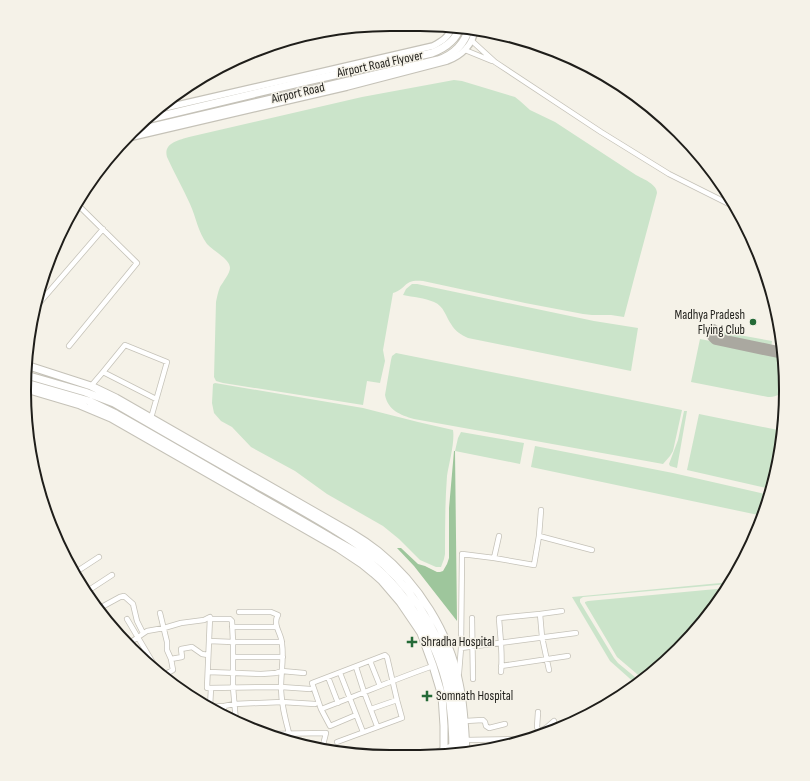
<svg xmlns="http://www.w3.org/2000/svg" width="810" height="781" font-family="'Sofia Sans Condensed',sans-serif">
<rect width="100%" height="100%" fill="#f5f2e8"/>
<path fill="#cbe4ca" d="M454 80 462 81 515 97 520 101 530 110 555 122 636 175C643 179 657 184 657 193L635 275 624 317 611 315H592L583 314 525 303 423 281C403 279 408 288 393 293L383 350 385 361 380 383 367 381 363 405 223 383 216 381 214 377 216 302C217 297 218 292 220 287 223 282 230 273 230 268 230 259 213 251 207 244 198 232 196 217 190 204 183 188 174 173 167 157 163 143 179 140 189 137L362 97Z
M412 284H417L594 321 638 328 631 371 468 338C461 335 455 331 451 324 446 317 444 306 434 302 425 298 413 297 403 295L406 289Z
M717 331 772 341 771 348 721 337 717 335Z
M700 339 783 355 785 366 784 391C780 395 774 397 768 397L691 382Z
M396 353 682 410 673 451 670 456 663 464 414 419C400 415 388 410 385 395L391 360 392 356Z
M215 383 363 408 418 422 453 430C455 442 449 463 447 476 445 502 445 528 445 554L444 559 441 567H436L420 560 399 539 383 526 327 494 295 471 251 447 232 427 221 421 214 413 212 403 213 384Z
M684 411H687L677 468 670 466 669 464 678 440Z
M699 414 783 431V438L771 489 687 470Z
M461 432 524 443 520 464 455 451 458 438Z
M535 446 673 473 770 495 767 508 763 516 531 467Z
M731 582 729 584 583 597 580 599V602L614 658 618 663 641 682 637 685 610 661 572 597Z
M727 588 695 632 644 680 617 657 585 603V602L588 601Z"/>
<path fill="#9ec69c" d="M454 451H455L457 621 414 566 397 548H401L418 564 425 566 437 572H440L443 571 447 564 449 558V508Z"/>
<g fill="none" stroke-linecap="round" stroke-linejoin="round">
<path stroke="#aaa8a0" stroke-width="12" d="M713 330V336L716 339 783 353"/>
<defs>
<path id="minor" d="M472 41 495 62 601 132 669 174 735 207
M465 50 492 61
M35 308 103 229
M69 346 137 263 76 203
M103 372 125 345 167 362 151 418
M91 386 103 372 156 399
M539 536 592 550
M494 558 499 536
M73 574 99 557
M86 592 112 575
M98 609 120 597 124 596 133 604 137 621 143 633
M239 612H271L278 615C272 625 282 634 282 644 284 658 281 673 281 687 281 703 285 718 289 733
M160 613 167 642V650L171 659 173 670 162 676
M540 614 542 637 549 670
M472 618 473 679
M127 619 159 673
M210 619H230L232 621 233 642V687L236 722
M232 627H277
M209 641 233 642H282
M128 644 147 631 164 628 181 623 204 620 210 617 207 688 281 687 310 689
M461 648 576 633
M233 657H283
M171 659 182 657 181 649 192 647 202 654 208 655
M370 661 380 686
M501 666 568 656
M356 667 364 692 377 726
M208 672 261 674 276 673 282 671 304 673
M501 672C503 654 500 635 499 618L540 614 562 611
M340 673 363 732
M458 675 459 673 461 648 462 554 494 558 534 565 539 536 541 510
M328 677 338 703
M224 706V717
M208 707 224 706 234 704 282 702 315 704
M210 707 211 688
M321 709C359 695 395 679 433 666
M371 709 397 700
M538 712 537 727 539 732
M465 721 483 720 485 722 486 726 489 728 505 724
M267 734 326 733 322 749
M530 739V736L546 728 554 721
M464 740 528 739
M337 742 402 718 397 700 387 657 385 655 312 683 321 709 330 726 356 715
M427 756 455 744"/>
<path id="tertiary" d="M160 109 433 46C442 41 449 37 452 27
M128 138 347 87 447 61C461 56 473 45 475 29"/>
<path id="primary" d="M149 119 303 82 432 53C445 48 456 41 460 27
M135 131 438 60C454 55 465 43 469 28
M26 365 91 386 116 398 350 532C360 538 369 544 378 551 418 583 449 632 459 683 464 706 465 729 466 753
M26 375 85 392 114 403C164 432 214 461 264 489 289 503 314 517 338 532 354 542 370 552 384 565 418 596 446 645 454 690 458 711 459 732 460 754
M26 383 89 401 116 414C164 441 212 469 260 497 283 510 306 523 328 536 339 543 352 549 362 556 405 588 437 639 448 691 452 712 453 734 453 755
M26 389 80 405 111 418 338 548 362 564 373 573 382 581 400 602 417 627 421 633 433 666 442 696 444 726V756"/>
</defs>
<use href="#minor" stroke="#c5c2b8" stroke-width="6"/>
<use href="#tertiary" stroke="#c5c2b8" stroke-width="8"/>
<use href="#primary" stroke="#c5c2b8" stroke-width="9"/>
<use href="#minor" stroke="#fff" stroke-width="4.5"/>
<use href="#tertiary" stroke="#fff" stroke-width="5.5"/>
<use href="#primary" stroke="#fff" stroke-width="7"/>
</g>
<g fill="#246a37" stroke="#f5f2e8" stroke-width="1.5">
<circle cx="753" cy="322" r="4"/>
<path d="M410 636h4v4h4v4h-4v4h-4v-4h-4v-4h4z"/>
<path d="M425 690h4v4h4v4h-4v4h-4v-4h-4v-4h4z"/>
</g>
<g text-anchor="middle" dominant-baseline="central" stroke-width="3" stroke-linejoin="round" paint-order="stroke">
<g font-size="13" fill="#1f1e1a" stroke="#f5f2e8">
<text transform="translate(380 64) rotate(-12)">Airport Road Flyover</text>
<text transform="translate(298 93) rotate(-13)">Airport Road</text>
</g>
<g font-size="13" fill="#1f1e1a" stroke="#f5f2e8" text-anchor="start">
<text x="745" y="315" text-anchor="end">Madhya Pradesh<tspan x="745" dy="15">Flying Club</tspan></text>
<text x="421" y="642">Shradha Hospital</text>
<text x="436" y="696">Somnath Hospital</text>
</g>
</g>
<path d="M0 0H810V781H0ZM390 31H420A359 359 0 0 1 779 390V391A359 359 0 0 1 420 750H390A359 359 0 0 1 31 391V390A359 359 0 0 1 390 31Z" fill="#f5f2e8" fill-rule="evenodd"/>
<path fill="none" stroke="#1f1e1a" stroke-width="2" d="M390 31H420A359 359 0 0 1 779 390V391A359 359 0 0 1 420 750H390A359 359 0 0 1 31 391V390A359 359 0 0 1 390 31Z"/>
</svg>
